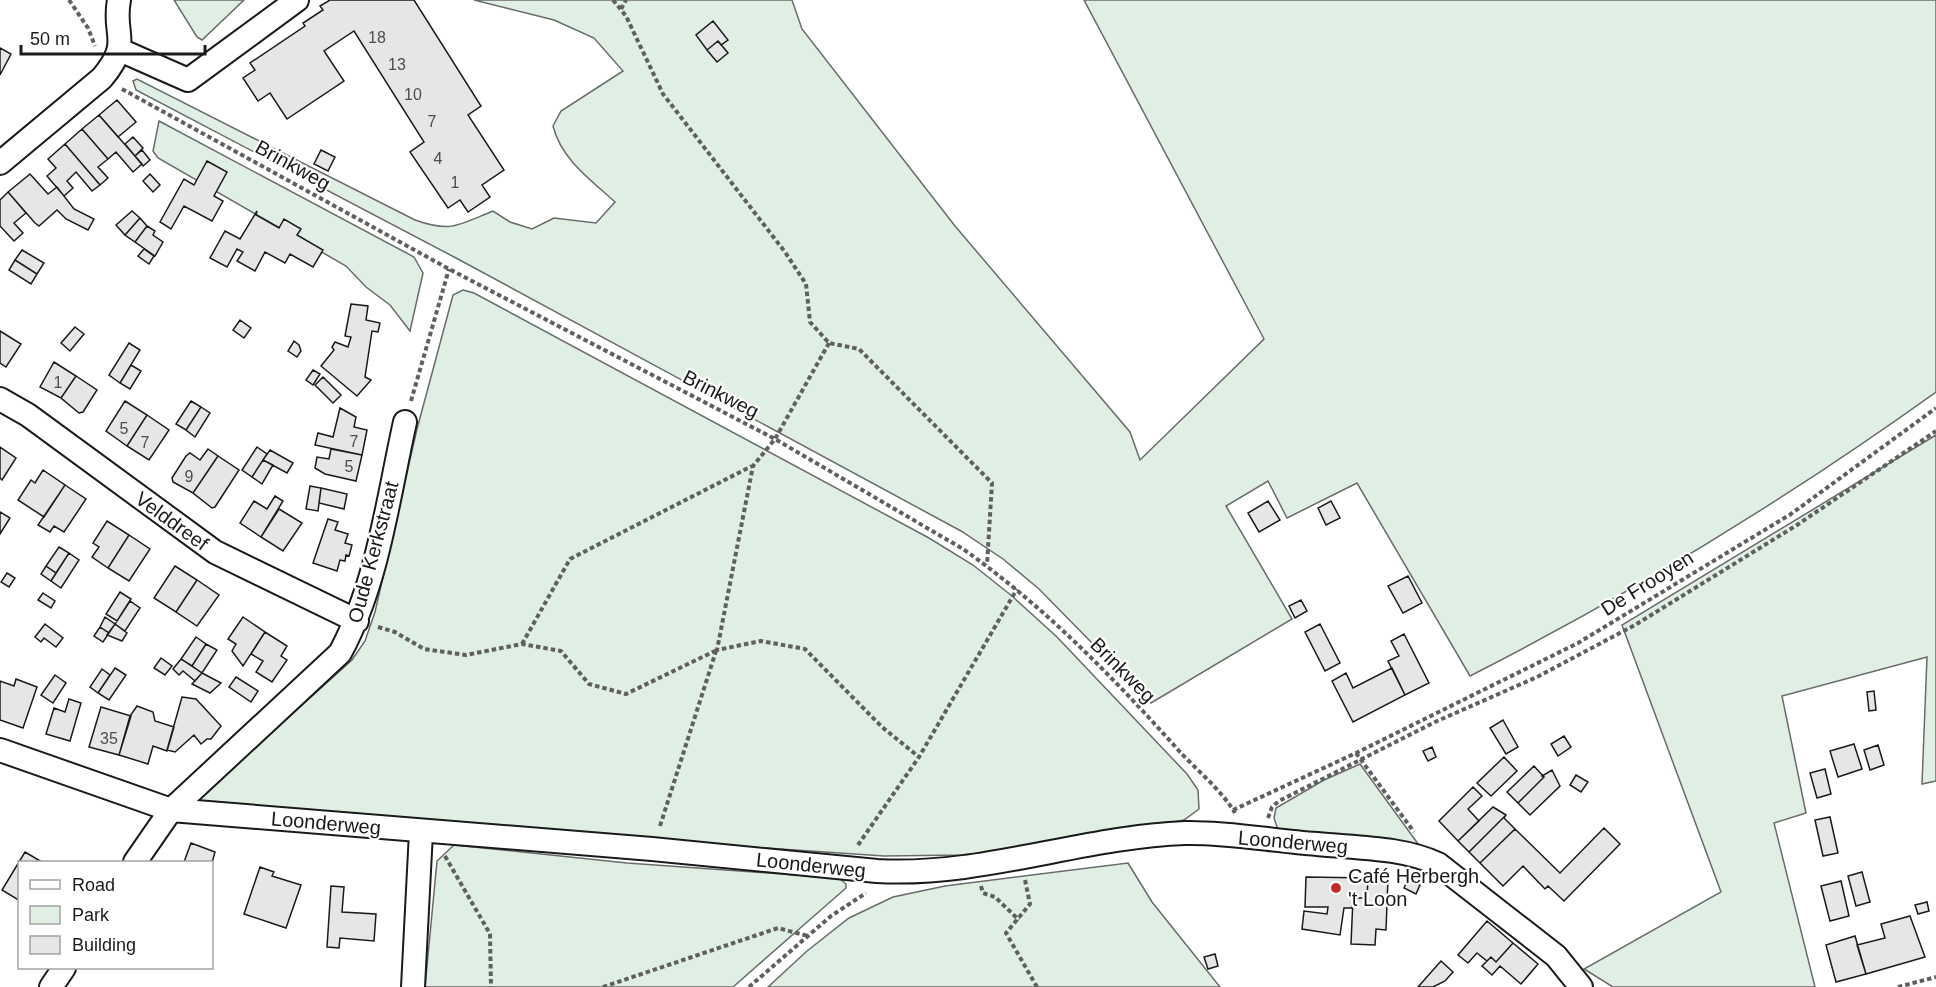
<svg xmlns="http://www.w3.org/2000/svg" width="1936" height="987" font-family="Helvetica,sans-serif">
<rect width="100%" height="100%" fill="#fff"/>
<path fill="#e0efe3" stroke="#6a6a6a" stroke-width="1.5" d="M174 0H244L202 40 197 37Z
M474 0H792L802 29 955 226 1130 432 1140 460 1264 339 1084 0H1936V392C1788 498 1633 593 1470 676L1357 483 1287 518 1268 481 1226 506 1292 619 1151 703 1039 589 1003 559 961 531 456 258 136 90 133 81 137 79 415 220C452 233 458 225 493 211L510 222 532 229 554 218 596 223 615 202C591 180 561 159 553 126L561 111 623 71 594 38 554 20Z
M159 121 414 257 423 273 410 331 390 305 366 287 346 266 158 158 153 151Z
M463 290 474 293 929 538 973 565 1012 596 1057 637 1187 774 1198 790 1199 809 1184 820 1071 843 1012 851 961 855 884 856 661 841 200 801 201 796 352 660 365 641 375 612 417 429 453 295Z
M1936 435V781L1922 784 1927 657 1782 696 1806 813 1774 823 1815 987H1613L1584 969 1721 892 1622 625Z
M1360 764 1424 852 1278 830 1274 818 1276 808 1324 780Z
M454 845 627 863 839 878 846 884V888L733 987H425L437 861Z
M1128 863 1152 902 1220 987H768L807 951 849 918 893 897 945 886Z"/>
<path fill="#e6e6e6" stroke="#1a1a1a" stroke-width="1.5" d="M330 0H414L481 106 468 115 504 170 482 185 490 197 468 212 460 200 448 208 410 152 424 142 354 31 324 51 344 81 287 119 270 93 258 101 243 78 255 70 250 63 305 26 303 23 323 10 320 6Z
M713 21 728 40 721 45 718 41 707 50 696 35Z
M718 41 728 53 717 62 707 50Z
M0 48 11 54 0 75Z
M117 100 136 122 118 137 99 115Z
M99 115 142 164 133 172 116 152 108 159 82 129Z
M82 129 108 159 98 167 108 178 100 185 65 144Z
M133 137 143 148 135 156 125 144Z
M65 144 100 185 92 191 76 172 67 181 73 188 64 196 47 176 56 168 48 159Z
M142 150 150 160 143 166 135 156Z
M321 150 335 157 328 171 314 164Z
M207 161 227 172 214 196 223 201 212 221 184 206 171 229 160 222 184 179 194 185Z
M30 174 48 194 57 187 74 209 94 219 88 230 66 219 57 210 39 226 35 223 8 192Z
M150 174 160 185 153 192 143 181Z
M8 192 26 213 14 223 23 233 14 241 0 226V200Z
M132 211 140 218 125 235 116 225Z
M257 211 256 215 279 228 284 219 301 229 297 235 323 250 313 267 290 254 285 263 265 252 255 271 237 261 243 252 237 249 227 267 210 258 225 231 240 239Z
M140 218 147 226 135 242 125 235Z
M147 226 155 231 153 235 163 242 155 256 135 242Z
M144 249 154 256 149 264 138 256Z
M22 250 44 263 37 274 15 260Z
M15 260 37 274 31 284 9 270Z
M351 304 368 306 366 320 380 323 378 332 372 331 365 377 371 380 357 396 321 366 334 350 332 347 335 342 348 347 351 337 345 336Z
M240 320 251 328 244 338 233 330Z
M75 327 84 334 70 351 61 343Z
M0 331 21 344 6 367 0 363Z
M294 341 299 345 301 351 297 357 288 351Z
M129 343 140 350 120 383 109 375Z
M54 362 76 376 61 398 40 387Z
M131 365 141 371 130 389 120 383Z
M313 370 320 374 313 385 306 380Z
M76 376 97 390 83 412 79 413 61 398Z
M323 377 341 395 333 403 315 385Z
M125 401 147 415 127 446 106 431Z
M191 401 201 407 186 430 176 424Z
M201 407 210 413 195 437 186 430Z
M340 408 356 417 354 427 367 430 362 455 315 445 318 433 333 437Z
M147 415 169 430 149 460 127 446Z
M0 447 16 458 2 480 0 478Z
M257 447 267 454 252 477 242 470Z
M208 449 218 456 193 493 173 482 172 478 186 456 190 453 200 460Z
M331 449 362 455 356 481 325 474 315 468 317 457 329 459Z
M270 450 293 463 287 473 263 460Z
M218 456 239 470 215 507 212 508 193 493Z
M263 460 273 465 262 484 252 477Z
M43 470 65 485 44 517 18 500 31 480 35 483Z
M65 485 86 499 64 532 54 526 50 532 38 525Z
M310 486 321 488 318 511 306 509Z
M321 488 347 494 344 509 319 503Z
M275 496 283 501 261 537 240 523 254 501 267 509Z
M1268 501 1280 520 1259 532 1248 513Z
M1331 501 1340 518 1326 525 1318 508Z
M279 509 302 523 283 551 261 537Z
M0 512 10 518 0 534Z
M328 519 338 522 335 530 348 534 345 543 352 545 349 556 346 555 345 561 340 560 337 571 313 563Z
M107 521 129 535 108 568 92 557 99 547 93 543Z
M129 535 150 549 129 581 108 568Z
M59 547 69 553 56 573 46 566Z
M69 553 79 560 61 588 51 581Z
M46 566 56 573 51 581 41 574Z
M175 566 197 580 176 612 154 598Z
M7 573 15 578 9 587 1 582Z
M1408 576 1422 603 1403 613 1388 586Z
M197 580 219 595 197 626 176 612Z
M120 592 131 599 117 621 106 614Z
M43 593 55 601 51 608 38 600Z
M1301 600 1307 611 1295 618 1289 606Z
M130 601 140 608 125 631 115 624Z
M105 617 115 624 109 633 100 627Z
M243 617 265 632 243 666 232 651 236 644 228 639Z
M45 624 63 638 56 647 44 638 41 642 35 637Z
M115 624 127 633 122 641 107 635Z
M1320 624 1340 663 1325 671 1305 632Z
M100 627 109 633 103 642 94 636Z
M265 632 287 646 281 656 287 660 272 682 256 672 263 661 251 654Z
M1404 634 1429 683 1405 695 1388 661 1399 656 1391 641Z
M196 637 206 644 192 666 181 659Z
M206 644 217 650 202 673 192 666Z
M161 658 172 666 165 675 154 668Z
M181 659 202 673 195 681 183 671 179 675 173 669Z
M115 668 126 675 109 700 98 693Z
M1392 668 1405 695 1353 722 1332 681 1346 673 1353 688Z
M102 669 110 675 98 693 90 687Z
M202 673 219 682 221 683 210 693 192 684Z
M55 675 66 683 53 703 41 695Z
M236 677 258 691 251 702 229 687Z
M16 679 37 687 23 728 0 720V681L14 686Z
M1874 691 1876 710 1869 711 1867 692Z
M182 697 196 699 221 726 211 739H207L201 744 194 735 175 752 167 750Z
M69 699 81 703 70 741 46 734 54 708 65 712Z
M137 706 153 712 155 721 174 727 167 751 153 746 148 764 119 755 130 716Z
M101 707 131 716 119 755 89 747Z
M1503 720 1518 747 1506 754 1490 728Z
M1564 736 1571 747 1558 756 1551 744Z
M1854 744 1862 769 1838 777 1830 751Z
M1878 745 1884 765 1870 770 1864 750Z
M1432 747 1436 757 1428 761 1423 751Z
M1504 757 1517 771 1491 796 1477 783Z
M1534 766 1544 777 1518 803 1507 792Z
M1825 769 1831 794 1817 798 1810 773Z
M1552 770 1560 786 1530 815 1518 803 1544 777 1542 776Z
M1576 775 1588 782 1581 792 1570 785Z
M1473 787 1482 796 1468 809 1479 821 1458 841 1439 821Z
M1493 807 1506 815 1469 852 1458 841Z
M1506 815 1504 818 1515 829 1480 863 1469 852Z
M1830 817 1838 853 1823 856 1815 820Z
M1604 828 1620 844 1564 901 1548 886 1545 889 1523 866 1503 886 1480 863 1515 829 1560 873Z
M191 843 215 852 212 863 184 862Z
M25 852 42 862H20V901L2 890Z
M260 867 274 872 272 876 301 885 286 928 244 914Z
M1862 872 1870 902 1856 906 1848 876Z
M1306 877 1368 878 1367 898H1353L1352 908H1344L1340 935 1302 929 1304 911 1327 914 1328 907H1305Z
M1368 878H1388L1386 930 1376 929 1375 945 1351 944 1353 898H1367Z
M1408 879 1420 885 1416 894 1404 888Z
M1841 881 1849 916 1830 921 1821 886Z
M331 886 344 887 342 912 376 914 374 941 340 938 339 948 327 947Z
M1927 902 1929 911 1918 914 1915 905Z
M1910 916 1925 957 1866 974 1857 945 1885 938 1881 924Z
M1487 921 1513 943 1496 962 1491 957 1487 961 1477 953 1468 963 1458 955Z
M1855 936 1866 974 1836 982 1826 945Z
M1513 943 1538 964 1521 984 1500 966 1492 975 1482 966 1491 957 1496 962Z
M1215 954 1218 966 1208 969 1204 957Z
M1441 961 1453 972 1445 981 1433 987H1418Z"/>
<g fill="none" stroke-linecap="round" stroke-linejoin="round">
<defs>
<path id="minor" d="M120 50 188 80 297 0
M0 163 102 78C133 41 112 36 119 0
M0 399 28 415 215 552 357 621
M0 750 171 810 652 849 877 871C981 877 1081 837 1185 833 1228 832 1273 841 1317 844 1357 848 1401 847 1438 864L1556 956 1581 987
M135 862 171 810 340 653C378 583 388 498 405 422
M51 987 64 968
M413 987 421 832"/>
</defs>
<use href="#minor" stroke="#1a1a1a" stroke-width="26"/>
<path stroke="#5f5f5f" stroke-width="4" stroke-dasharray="4.5 3" stroke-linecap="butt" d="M69 0 88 28 95 46
M613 0 626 16 663 94 785 252 806 284 810 322 829 343 859 349 992 483 987 565
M621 9 626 0
M122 89 449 269 775 439 963 549C1044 606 1114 678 1180 752 1198 771 1222 791 1235 813
M829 343 775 439 753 466 717 650 761 641 805 649 882 727 919 757
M411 401 449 269
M378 627 395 632 424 649 466 655 522 644 561 651 589 684 626 694 717 650
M522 644 570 559 752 466
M1356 753 1414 832
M1233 810 1356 753 1578 643 1791 514 1936 408
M1268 818 1272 807 1279 801 1435 722 1537 677 1635 625 1797 525 1936 431
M660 826 716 651
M858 845 919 757 1017 589
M445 856 490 934 491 987
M1025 880 1030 904 1006 933 1037 987
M981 886 983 893 995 897 1019 920
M603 987 778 928 808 936
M749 987 831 916 866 893
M1898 987 1936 977"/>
<use href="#minor" stroke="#fff" stroke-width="22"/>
</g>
<circle fill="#c62828" stroke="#fff" stroke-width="2" cx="1336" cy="888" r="6"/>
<g text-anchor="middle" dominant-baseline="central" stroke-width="4.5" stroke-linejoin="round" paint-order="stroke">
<g font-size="16" fill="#4d4d4d">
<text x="377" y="37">18</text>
<text x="397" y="64">13</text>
<text x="413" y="94">10</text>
<text x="432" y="121">7</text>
<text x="438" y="158">4</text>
<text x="455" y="182">1</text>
<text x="58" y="382">1</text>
<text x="124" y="428">5</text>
<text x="354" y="441">7</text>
<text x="145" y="442">7</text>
<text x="349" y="466">5</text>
<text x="189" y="476">9</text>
<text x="109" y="738">35</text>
</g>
<g font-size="20" fill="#1a1a1a" stroke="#fff">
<text transform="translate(293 165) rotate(29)">Brinkweg</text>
<text transform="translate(721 394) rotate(27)">Brinkweg</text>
<text transform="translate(172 521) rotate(36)">Velddreef</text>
<text transform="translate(373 552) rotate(-75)">Oude Kerkstraat</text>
<text transform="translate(1647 583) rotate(-32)">De Frooyen</text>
<text transform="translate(1123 670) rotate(45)">Brinkweg</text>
<text transform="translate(326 823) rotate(5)">Loonderweg</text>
<text transform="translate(1293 842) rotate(5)">Loonderweg</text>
<text transform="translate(811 865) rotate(6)">Loonderweg</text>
</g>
<g font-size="20" fill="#1a1a1a" stroke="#fff" text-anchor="start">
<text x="1348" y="876">Café Herbergh<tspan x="1348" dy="23">'t Loon</tspan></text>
</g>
</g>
<rect x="18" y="861" width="195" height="108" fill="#ffffff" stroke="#a3a3a3" stroke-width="1.5"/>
<rect x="30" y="880" width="30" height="9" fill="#ffffff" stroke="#a3a3a3" stroke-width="1.5"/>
<text x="72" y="891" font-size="18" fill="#1a1a1a">Road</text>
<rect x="30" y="906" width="30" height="18" fill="#e0efe3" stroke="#a3a3a3" stroke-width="1.5"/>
<text x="72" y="921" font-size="18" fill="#1a1a1a">Park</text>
<rect x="30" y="936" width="30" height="18" fill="#e6e6e6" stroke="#a3a3a3" stroke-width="1.5"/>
<text x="72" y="951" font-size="18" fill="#1a1a1a">Building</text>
<path d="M21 45v9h184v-9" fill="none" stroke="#1a1a1a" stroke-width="3"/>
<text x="30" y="45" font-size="18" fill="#1a1a1a" stroke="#ffffff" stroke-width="4.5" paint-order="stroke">50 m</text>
</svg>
